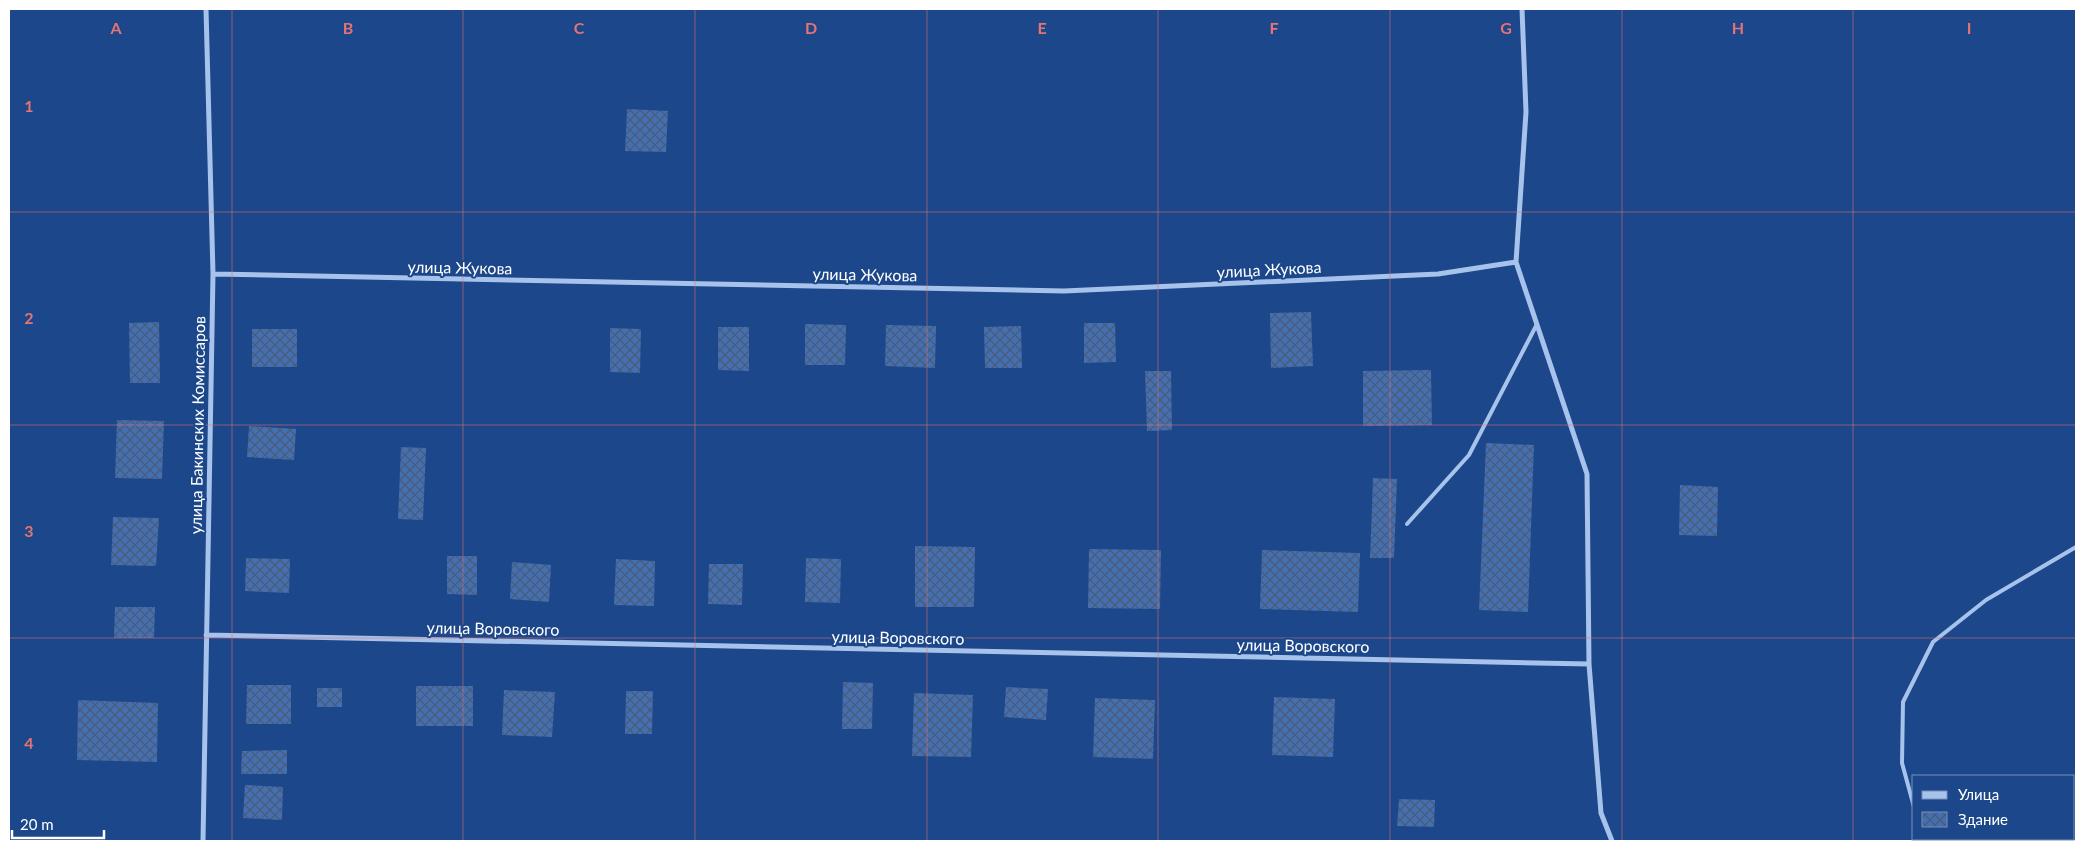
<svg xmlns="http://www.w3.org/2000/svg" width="2085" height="850" font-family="Lato,sans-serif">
<defs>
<pattern id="building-cross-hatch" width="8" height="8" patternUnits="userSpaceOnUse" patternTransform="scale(1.25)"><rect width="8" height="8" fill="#4470b2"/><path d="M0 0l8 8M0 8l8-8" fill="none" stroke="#485c7a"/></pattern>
</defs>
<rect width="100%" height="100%" fill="#1c478a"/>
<path fill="url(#building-cross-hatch)" d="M627 109 668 111 666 152 625 151Z
M1311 312 1313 366 1271 368 1270 313Z
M159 322 160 383H130L129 323Z
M1084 323H1115L1116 362 1084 363Z
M805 324 846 325 845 365H805Z
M886 325 936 326 935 368 885 366Z
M1021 326 1022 368H985L984 327Z
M718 327H749V371L718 370Z
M610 328 641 329 640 373 610 372Z
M252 329H297V367H252Z
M1431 370 1432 425 1363 426V371Z
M1145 371H1171L1172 430 1147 431Z
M117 420 164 421 162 479 115 478Z
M249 426 296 429 294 460 247 457Z
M1486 443 1534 445 1528 612 1479 610Z
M401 447 426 448 423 520 398 519Z
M1373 478 1397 479 1394 558H1370Z
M1680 485 1718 487 1717 536 1679 535Z
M113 517 159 518 156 566 111 565Z
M915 546 975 547 974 607H915Z
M1089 549 1161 550 1160 609 1088 608Z
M1262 550 1360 553 1358 612 1260 609Z
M447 556H477V595L447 594Z
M246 558 290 559 289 593 245 591Z
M806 558 841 559 840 603 805 602Z
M616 559 655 561 654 606 614 605Z
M512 562 551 565 549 602 510 599Z
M709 564H743L742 605 708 604Z
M115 607H155L154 638H114Z
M843 682 873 683 872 729H842Z
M247 685H291V724H246Z
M416 686H473V726H416Z
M1006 687 1048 689 1046 720 1004 717Z
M317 688H342V707H317Z
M504 690 555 692 552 737 502 735Z
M626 691H653L652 734H625Z
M914 693 973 695 971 757 912 756Z
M1274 697 1335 699 1333 757 1272 755Z
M1095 698 1155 700 1153 759 1093 757Z
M78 700 158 703 157 762 77 760Z
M287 750V774H241L242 751Z
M245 785 283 787 282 820 243 818Z
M1399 799 1435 800 1434 827 1397 826Z"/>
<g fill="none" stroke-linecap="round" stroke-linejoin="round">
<path stroke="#a7c3ec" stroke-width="4" d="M1407 524 1469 455 1537 324
M1914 807 1902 763 1903 702 1933 642 1986 600 2076 547
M1923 839V841"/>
<path stroke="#a7c3ec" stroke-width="5" d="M1522 9 1526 112 1516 262 1587 474 1589 664 1601 813 1612 841
M213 274 1064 291 1438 274 1516 262
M206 635 1589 664
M203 841 213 274 206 9"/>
</g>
<path fill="none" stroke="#e47373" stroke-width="1" stroke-opacity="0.55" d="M232 9V841M463 9V841M695 9V841M927 9V841M1158 9V841M1390 9V841M1622 9V841M1853 9V841M9 212H2076M9 425H2076M9 638H2076"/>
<g text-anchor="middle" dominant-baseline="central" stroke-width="4" stroke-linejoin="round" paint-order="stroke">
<g font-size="16" fill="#fff" stroke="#1c478a">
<text transform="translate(460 267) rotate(1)">улица Жукова</text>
<text transform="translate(1269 269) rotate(-3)">улица Жукова</text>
<text transform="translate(865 274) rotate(1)">улица Жукова</text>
<text transform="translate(197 425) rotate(-89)">улица Бакинских Комиссаров</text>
<text transform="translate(493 628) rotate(1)">улица Воровского</text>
<text transform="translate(898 637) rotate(1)">улица Воровского</text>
<text transform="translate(1303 645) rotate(1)">улица Воровского</text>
</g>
</g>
<g font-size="16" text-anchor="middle" font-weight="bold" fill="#e47373" stroke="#1c478a" stroke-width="4" stroke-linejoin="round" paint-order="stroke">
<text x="116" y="34">A</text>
<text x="348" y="34">B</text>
<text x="579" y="34">C</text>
<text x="811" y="34">D</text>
<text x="1042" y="34">E</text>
<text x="1274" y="34">F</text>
<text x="1506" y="34">G</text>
<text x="1738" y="34">H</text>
<text x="1969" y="34">I</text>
<text x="29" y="112">1</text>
<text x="29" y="324">2</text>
<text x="29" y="537">3</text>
<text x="29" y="749">4</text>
</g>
<rect width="2085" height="850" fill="none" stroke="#ffffff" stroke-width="20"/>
<rect x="1912" y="775" width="162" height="65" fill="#1c478a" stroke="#7791b9"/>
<rect x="1922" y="791" width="25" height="8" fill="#a7c3ec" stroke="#7791b9"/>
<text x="1958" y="800" font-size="15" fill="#ffffff">Улица</text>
<rect x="1922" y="812" width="25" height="15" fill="url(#building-cross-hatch)" stroke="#7791b9"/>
<text x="1958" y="825" font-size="15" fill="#ffffff">Здание</text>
<path d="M12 830v8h92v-8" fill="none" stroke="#ffffff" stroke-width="2.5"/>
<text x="20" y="830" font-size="15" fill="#ffffff" stroke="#1c478a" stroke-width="4" paint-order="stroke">20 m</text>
</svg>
